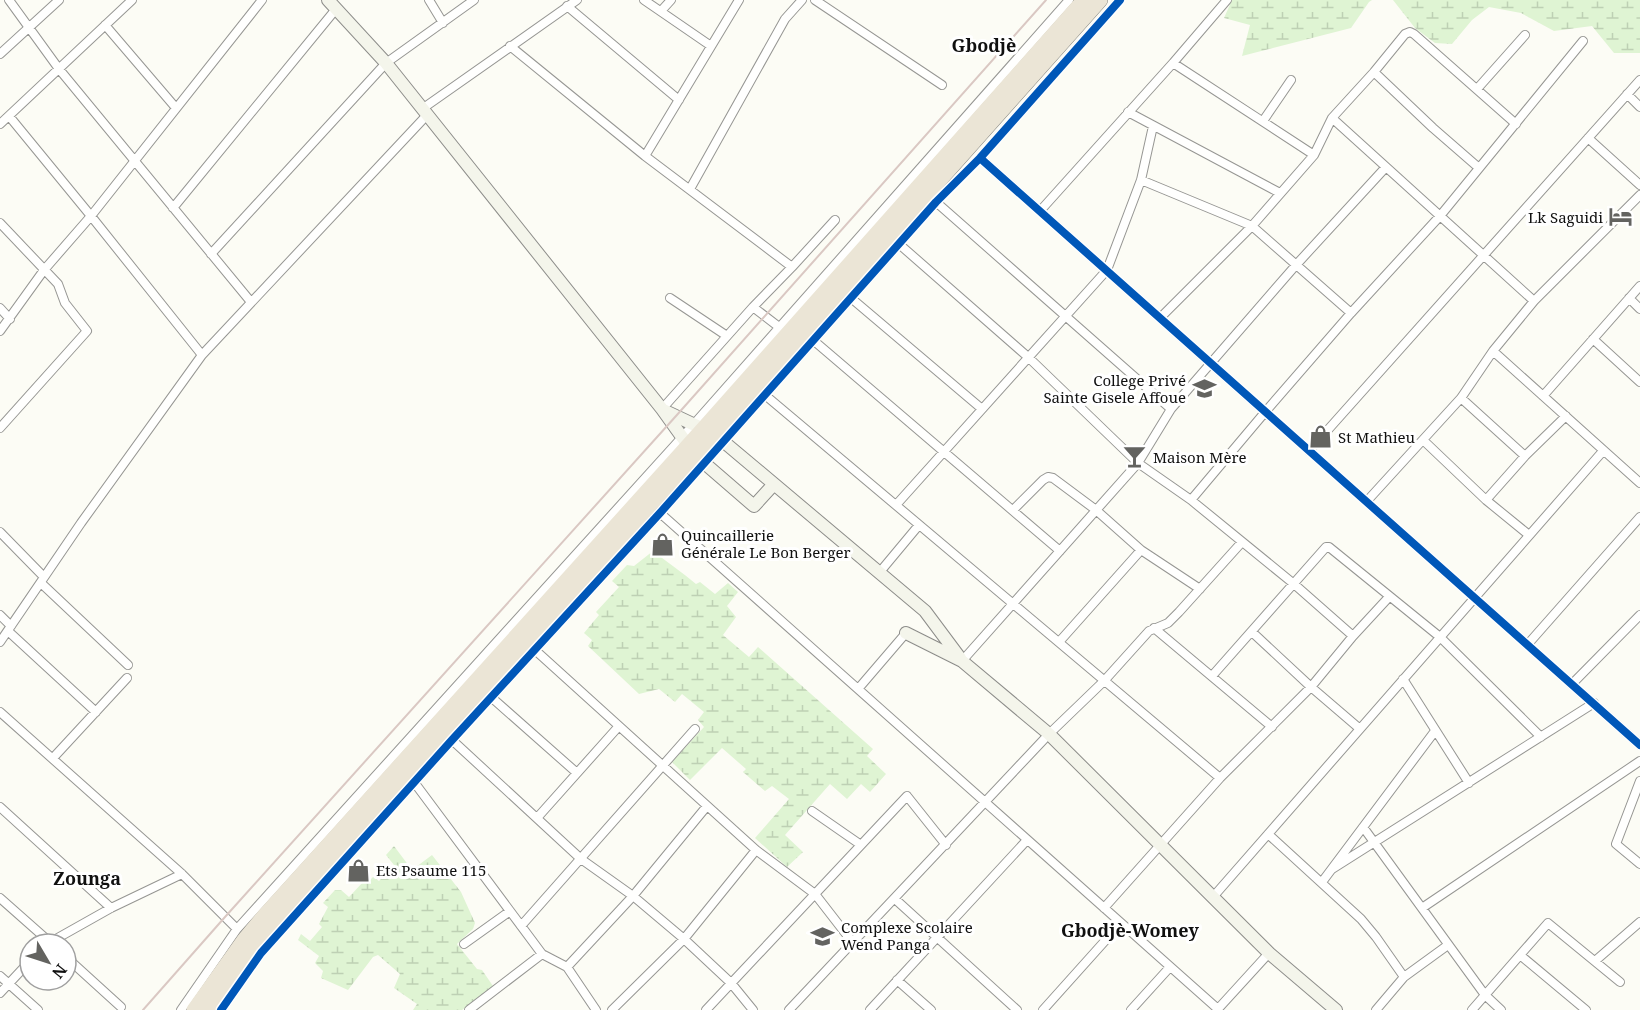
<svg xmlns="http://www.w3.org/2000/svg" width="1640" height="1010" font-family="'Noto Serif',serif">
<defs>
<pattern id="wetland-marsh" width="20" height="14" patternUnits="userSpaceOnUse" patternTransform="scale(1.5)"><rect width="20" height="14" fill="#dff4d3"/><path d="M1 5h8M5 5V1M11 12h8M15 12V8" fill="none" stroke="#bed0b4"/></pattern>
</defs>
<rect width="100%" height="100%" fill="#fcfcf5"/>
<path fill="url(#wetland-marsh)" d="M1232 0H1372L1369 2 1351 28 1242 56 1250 25 1224 18Z
M1393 0H1640V53H1614L1592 26 1554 31 1521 13 1489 7 1472 20 1452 44 1435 43 1415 28Z
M653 551C668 563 682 572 696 584L700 582 715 594 728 583 738 592 727 606 736 617 723 635 749 657 758 647 873 749 867 756 886 774 870 792 861 784 847 799 830 784 785 835 803 852 787 867 755 838 789 799 772 786 765 791 743 772 746 769 722 748 690 780 672 762 704 727 698 720 704 712 682 694 675 702 659 689 639 694 588 646 592 640 584 633 599 615 596 612 619 587 612 581 627 565 634 566Z
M394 846 412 870 432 855 461 892 475 923 473 929 457 944 477 969 482 970 493 986 462 1010H413L417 1004 394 988 400 974 378 955 373 957 348 990 321 978 323 971 315 963 319 956 298 940 301 934 310 941 322 927 319 924 328 907 323 903 335 890H341L349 897 364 881 367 883 373 877 379 881 394 865 386 855Z"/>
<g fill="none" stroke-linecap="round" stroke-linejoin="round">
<defs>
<path id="street" d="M9 0 59 69 251 302
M429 0 443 23
M644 0 711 46
M815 0 942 85
M567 6 679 100
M661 11 671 0
M105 25 176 108
M510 46 645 156 792 267
M0 54 59 0
M1173 63 1314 155
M1374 72 1433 128 1479 168
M1477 89 1525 35
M1627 94 1640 107
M422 109 577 0
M1128 112 1280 193
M9 116 91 216 202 355
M1332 118 1534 301
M1263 121 1291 80
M0 124 132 0
M1588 138 1640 185
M645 156 739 0
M980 158 1640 745
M1141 180 1252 226 1351 313
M690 189 785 19 802 0
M936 202 1171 409
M173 208 336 9
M1040 211 1173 63 1227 0
M0 223 58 284 65 303 87 331 0 428
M899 244 1028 357 1138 463 1191 500 1294 584 1353 636
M211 254 386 63 474 0
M670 298 727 336
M851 298 982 409
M1629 298 1640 309
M753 307 779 327
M0 308 10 319
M1160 318 1252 226 1314 155 1332 118 1374 72 1405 34 1410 32 1414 34 1516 124
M0 331 44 270 91 216 262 0
M1593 339 1640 382
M813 340 1060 551
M1493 351 1640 483
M765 395 1220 778
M1543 396 1640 286
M1461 398 1525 456
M662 409 753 307 792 267 835 220
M1423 440 1486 500 1529 535
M1309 451 1640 80
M1191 500 1266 411 1351 313 1440 216 1583 41
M1486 500 1525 456 1566 416
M1367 501 1461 398 1493 351 1534 301 1640 195
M896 505 1107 270 1141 180 1153 126
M1013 510 1043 480 1048 477 1053 478 1096 510 1141 550 1200 589
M660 513 1219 1010
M0 532 44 577
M879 573 919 525
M41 583 128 665
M0 615 11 626
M1154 628 1272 727
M8 631 96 712
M1252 632 1311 687 1360 729
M0 642 81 523 202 355 427 115
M1059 642 1141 550
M1528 644 1640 517
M535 650 756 850 815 894 853 943
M962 661 1138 463 1171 409 1296 265 1386 167
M1212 676 1326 547H1329L1440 637 1541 737
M1403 679 1469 783
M1572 684 1640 615
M858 689 906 633
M491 697 577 773
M0 712 182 874 237 929
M452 740 581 859 633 896 684 939 731 983 753 1010
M53 758 127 678
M1640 781 1616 844 1640 864
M414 782 542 954 567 967 596 1010
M0 807 111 908
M812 811 861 845
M537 818 619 726
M1363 827 1485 995 1501 1010
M1268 834 1361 919 1376 937 1404 977
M1332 869 1594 703
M1322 882 1435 731
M1213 897 1603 451
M0 898 52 944
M895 899 1017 1010
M1104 908 1220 778 1311 687 1353 636 1389 597
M1422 908 1640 761
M521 926 695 729
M47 944 111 908 182 874
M464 944 510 911
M1520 955 1586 1010
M66 957 121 1007
M1595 961 1640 922
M567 967 633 896 707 806
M0 976 38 1010
M897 980 931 1010
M0 993 30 961
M181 1010 237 929 694 424 1069 0
M221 1010 261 953 452 740 660 513 936 202 980 158 1120 0
M469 1010 542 954
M612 1010 684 939 756 850
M706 1010 907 796 946 845
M789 1010 1049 734 1104 681 1149 631 1168 623 1179 612 1242 542
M870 1010 1027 840
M1043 1010 1121 923
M1131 1010 1170 967
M1217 1010 1269 953
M1376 1010 1404 977 1448 945
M1472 1010 1548 923 1620 982"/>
<path id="secondary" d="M328 0 386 63 662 409 695 455 754 506 774 484
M663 410 714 434 724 442 925 611 960 658
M906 633 962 661 1049 734 1269 953 1336 1010"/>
<path id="highway" d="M194 1010 244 940 264 916 703 429 1084 0
M209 1010 235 972 274 923 676 476 1100 0"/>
</defs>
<use href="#street" stroke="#969693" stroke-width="10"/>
<use href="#secondary" stroke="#8d8d8a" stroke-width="14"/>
<use href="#highway" stroke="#848480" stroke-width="16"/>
<use href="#street" stroke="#fffffe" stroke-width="8"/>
<use href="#secondary" stroke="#f4f5eb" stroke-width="12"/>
<use href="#highway" stroke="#ebe5d6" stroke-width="15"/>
<path stroke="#dac8c3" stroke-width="2" d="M143 1010 225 917 676 416 1046 0"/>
<defs>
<path id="cycleway" d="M980 158 1640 745
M221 1010 261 953 452 740 660 513 936 202 980 158 1120 0"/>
</defs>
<use href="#cycleway" stroke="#fff" stroke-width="11"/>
<use href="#cycleway" stroke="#0057b8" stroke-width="8"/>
</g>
<defs>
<symbol id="hotel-bare" viewBox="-9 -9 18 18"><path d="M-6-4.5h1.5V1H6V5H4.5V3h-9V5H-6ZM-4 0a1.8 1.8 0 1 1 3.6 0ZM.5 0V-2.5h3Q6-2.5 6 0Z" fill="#636360" stroke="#fff" stroke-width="2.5" paint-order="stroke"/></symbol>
<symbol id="university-bare" viewBox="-9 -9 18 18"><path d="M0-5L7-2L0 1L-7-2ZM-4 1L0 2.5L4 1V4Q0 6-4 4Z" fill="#636360" stroke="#fff" stroke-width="2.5" paint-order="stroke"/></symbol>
<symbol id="shop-bare" viewBox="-9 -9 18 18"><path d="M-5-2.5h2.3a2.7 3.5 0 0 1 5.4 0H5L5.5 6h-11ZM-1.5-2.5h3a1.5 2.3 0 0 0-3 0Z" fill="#636360" stroke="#fff" stroke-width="2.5" paint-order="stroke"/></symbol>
<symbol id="bar-bare" viewBox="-9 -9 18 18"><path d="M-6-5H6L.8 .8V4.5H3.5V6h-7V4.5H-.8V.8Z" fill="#636360" stroke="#fff" stroke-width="2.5" paint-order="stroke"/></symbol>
<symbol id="school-bare" viewBox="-9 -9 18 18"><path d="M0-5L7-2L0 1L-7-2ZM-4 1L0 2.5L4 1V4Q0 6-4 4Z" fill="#636360" stroke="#fff" stroke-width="2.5" paint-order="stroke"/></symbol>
</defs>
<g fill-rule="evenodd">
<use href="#hotel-bare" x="1604" y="200" width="33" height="33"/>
<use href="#university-bare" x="1188" y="372" width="33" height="33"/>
<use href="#shop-bare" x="1304" y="420" width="33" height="33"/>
<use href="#bar-bare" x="1118" y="440" width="33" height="33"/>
<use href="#shop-bare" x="646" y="528" width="33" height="33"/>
<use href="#shop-bare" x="342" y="854" width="33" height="33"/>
<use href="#school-bare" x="806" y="920" width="33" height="33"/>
</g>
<g text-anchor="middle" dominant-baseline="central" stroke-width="6" stroke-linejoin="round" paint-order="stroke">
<g font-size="15" fill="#101010" stroke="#fff" text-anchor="start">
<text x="1603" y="217" text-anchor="end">Lk Saguidi</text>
<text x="1186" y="380" text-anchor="end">College Privé<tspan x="1186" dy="17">Sainte Gisele Affoue</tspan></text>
<text x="1338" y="437">St Mathieu</text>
<text x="1153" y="457">Maison Mère</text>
<text x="681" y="535">Quincaillerie<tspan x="681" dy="17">Générale Le Bon Berger</tspan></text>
<text x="376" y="870">Ets Psaume 115</text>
<text x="841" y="927">Complexe Scolaire<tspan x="841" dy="17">Wend Panga</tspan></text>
</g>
<g font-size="18" font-weight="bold" fill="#101010" stroke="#fff">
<text x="984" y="45">Gbodjè</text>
<text x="87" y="878">Zounga</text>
<text x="1130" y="930">Gbodjè-Womey</text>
</g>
</g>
<g transform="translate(48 962) rotate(129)"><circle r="28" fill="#ffffff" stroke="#9f9f9f" stroke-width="1.5"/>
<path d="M0-4.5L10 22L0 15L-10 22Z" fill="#636360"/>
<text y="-9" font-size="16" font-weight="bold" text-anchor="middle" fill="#101010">N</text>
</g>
</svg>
